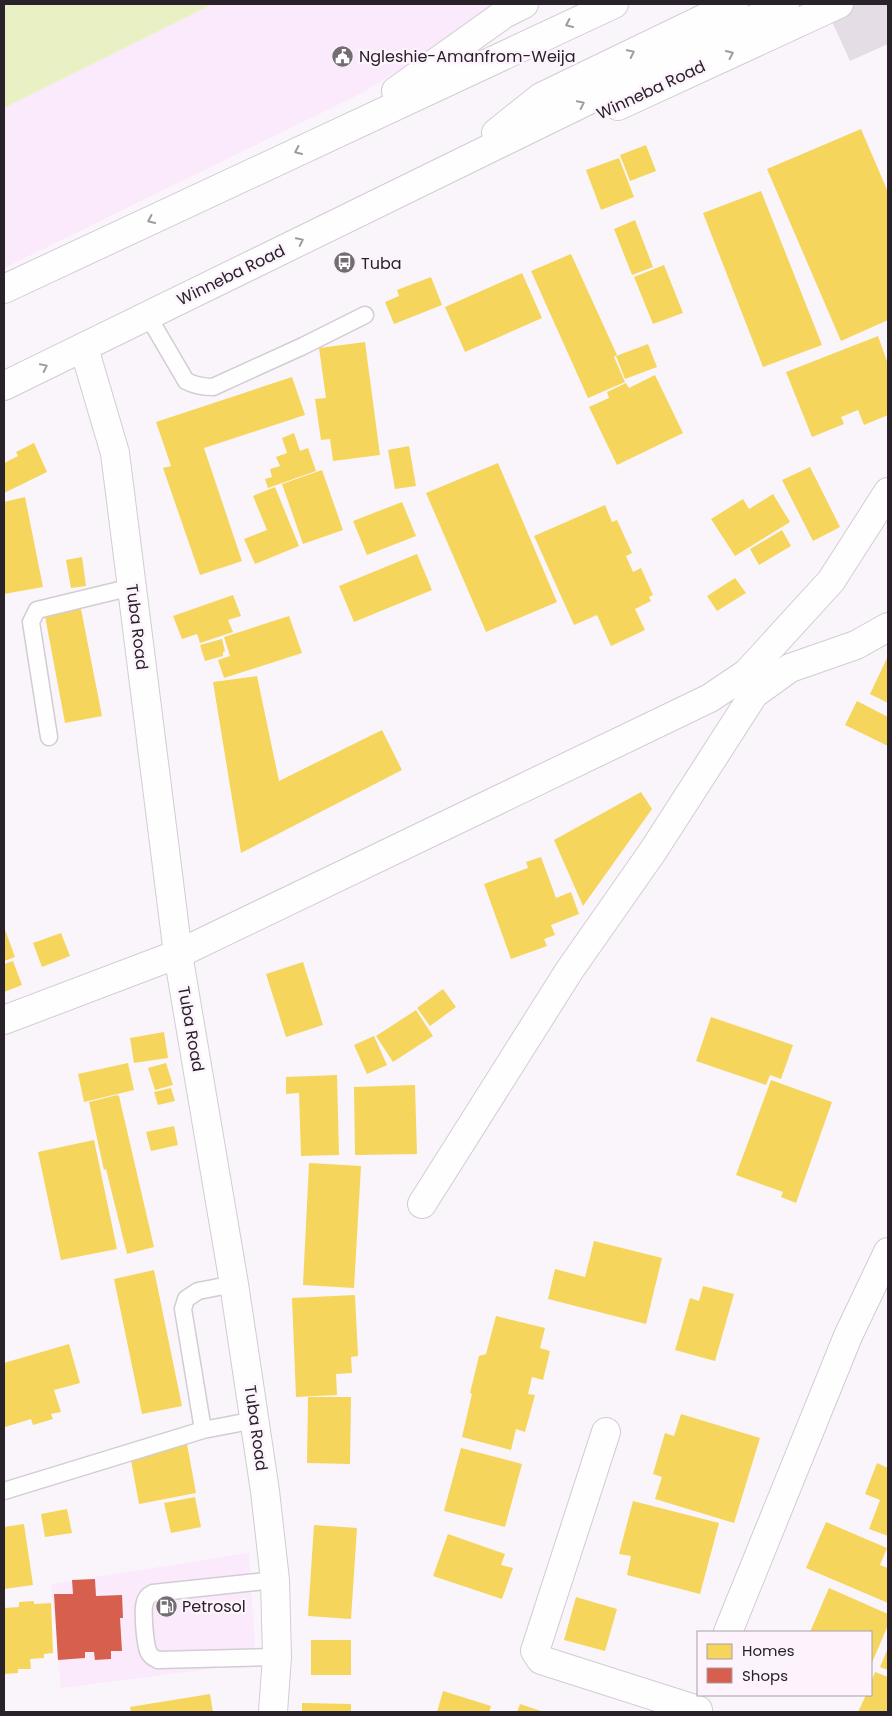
<svg xmlns="http://www.w3.org/2000/svg" width="892" height="1716" font-family="Poppins,sans-serif">
<rect width="100%" height="100%" fill="#faf5fb"/>
<path fill="#fbe9fc" d="M213 4H508L358 95 4 268V108Z
M249 1553 256 1663 61 1688 51 1584Z"/>
<path fill="#e9f0c3" d="M4 4H213L4 108Z"/>
<path fill="#f6d55c" d="M861 129 888 192V320L841 341 767 169Z
M646 145 656 171 630 181 620 155Z
M619 158 634 197 601 210 586 170Z
M761 191 822 345 763 367 703 213Z
M635 220 653 267 632 275 614 229Z
M571 254 617 355 614 357 625 382 588 398 531 271Z
M664 265 683 313 653 324 634 277Z
M522 273 542 318 465 352 445 307Z
M431 277 442 305 394 324 385 302 399 296 397 290Z
M878 336 888 364V415L864 425 858 410 841 417 844 424 812 437 786 372Z
M365 342 380 455 333 461 330 439 321 440 315 399 326 398 319 348Z
M648 344 657 367 625 379 616 356Z
M655 375 683 433 617 465 589 407 609 398 607 392 626 383 629 388Z
M292 377 305 415 204 448 242 561 200 575 163 468 171 466 156 422Z
M294 433 300 451 308 448 316 471 268 488 265 479 272 477 270 469 280 466 276 457 287 453 282 438Z
M34 443 47 472 4 493V463L18 456 16 452Z
M409 446 416 486 395 489 388 450Z
M498 463 557 602 486 632 426 493Z
M810 467 840 527 813 541 782 480Z
M322 470 343 530 303 544 282 484Z
M275 487 299 546 255 564 244 539 267 530 253 496Z
M773 494 790 522 735 556 711 519 743 499 749 509Z
M25 497 43 587 4 594V502Z
M402 502 416 536 367 555 353 521Z
M605 505 612 522 617 520 632 553 626 556 633 572 641 568 653 595 649 597 651 601 635 609 645 630 611 646 597 615 574 625 534 536Z
M782 530 791 546 759 565 750 549Z
M417 554 432 590 354 622 339 586Z
M82 557 86 586 71 588 66 560Z
M735 578 746 593 717 611 707 596Z
M233 595 241 616 228 620 233 632 200 643 197 634 182 639 173 616Z
M81 609 102 716 65 723 45 616Z
M289 616 302 653 224 678 218 660 230 656 224 637Z
M222 639 225 651 223 652V656L205 661 200 645Z
M888 656V703L870 694Z
M257 676 279 781 382 730 402 770 241 853 213 682Z
M857 701 888 717V746L845 725Z
M641 792 652 809 583 906 554 840Z
M541 857 556 898 571 892 579 914 551 925 555 935 544 939 547 946 511 959 484 884 528 868 526 862Z
M4 927 15 957 4 961Z
M61 933 70 956 42 967 33 943Z
M13 961 22 985 4 992V964Z
M303 962 323 1025 286 1037 266 974Z
M443 989 456 1007 430 1026 417 1008Z
M416 1010 433 1036 393 1062 376 1036Z
M711 1017 793 1045 781 1079 770 1075 766 1085 696 1061Z
M164 1032 168 1058 134 1063 130 1038Z
M374 1036 387 1065 367 1074 354 1045Z
M128 1063 134 1090 84 1102 78 1074Z
M166 1063 173 1085 155 1090 148 1068Z
M337 1075 339 1155 301 1156 299 1093 286 1094V1077Z
M771 1080 832 1102 796 1203 781 1197 783 1192 736 1175Z
M415 1085 417 1154 355 1155 354 1087Z
M171 1088 175 1101 158 1105 154 1092Z
M117 1095 119 1096 154 1247 127 1254 106 1169 104 1170 89 1102Z
M174 1126 178 1145 151 1151 146 1132Z
M94 1140 117 1249 61 1260 38 1152Z
M309 1163 361 1166 354 1288 303 1285Z
M594 1241 662 1258 646 1324 548 1299 555 1269 585 1277Z
M154 1270 182 1406 142 1414 114 1279Z
M703 1286 734 1294 715 1361 675 1350 690 1298 699 1301Z
M355 1295 358 1356 351 1357 352 1373 336 1374 337 1395 296 1397 292 1298Z
M496 1316 545 1328 540 1348 550 1351 543 1380 532 1377 528 1394 535 1395 525 1432 516 1429 511 1450 462 1437 472 1394 470 1393 479 1356 486 1354Z
M69 1344 80 1383 54 1390 61 1412 51 1414 53 1419 33 1425 31 1419 5 1427 4 1421V1363Z
M308 1397H351L350 1464 307 1463Z
M681 1414 760 1438 734 1523 655 1499 662 1477 653 1474 665 1433 674 1436Z
M187 1444 196 1493 139 1504 130 1455Z
M461 1448 522 1464 505 1527 444 1511Z
M877 1463 888 1468V1536L869 1529 880 1500 865 1494Z
M195 1497 201 1527 171 1533 164 1503Z
M633 1501 719 1523 700 1594 627 1575 631 1556 619 1554Z
M67 1509 72 1533 45 1537 41 1514Z
M826 1522 887 1548 880 1565 888 1568V1603L806 1568Z
M24 1524 33 1585 4 1589V1527Z
M314 1525 357 1528 351 1619 308 1616Z
M448 1534 505 1554 501 1565 513 1568 502 1599 433 1576Z
M829 1588 888 1614V1625L871 1665V1632H810Z
M576 1597 617 1609 605 1651 564 1640Z
M34 1601V1604L51 1603 53 1653 44 1654V1658L30 1659 31 1669H18V1673L4 1674V1608L19 1607V1602Z
M311 1640H351V1675H311Z
M888 1648V1670L880 1667Z
M875 1672 888 1677V1712H858L866 1695H871V1682Z
M443 1691 491 1706 489 1712H437Z
M210 1694 213 1712H131L130 1707Z
M302 1703 351 1704V1712H302Z
M520 1704 544 1712H517Z"/>
<path fill="#d6604d" d="M95 1579 96 1596 122 1595 123 1618H120L122 1651H111V1659L95 1660 94 1652H85V1658L58 1660 54 1594H73L72 1580Z"/>
<path fill="#e4dde5" d="M824 4H888V44L850 61Z"/>
<g fill="none" stroke-linecap="round" stroke-linejoin="round">
<defs>
<path id="lane" d="M148 316 186 381C196 386 203 387 213 387L303 346 365 315
M49 737 31 622 37 610 132 587
M203 1430 183 1309 186 1299 198 1291 234 1284
M4 1491 203 1430 255 1420
M275 1580 153 1593C149 1595 146 1597 145 1602 142 1610 145 1646 149 1653 151 1657 154 1658 158 1660L277 1657"/>
<path id="street" d="M754 694 790 668 856 645 888 627
M4 1020 178 954 710 698 747 673 831 581 888 492
M422 1204 569 971 653 851 754 694 747 673
M606 1432 535 1651 541 1660 698 1710
M728 1632 848 1336 888 1252"/>
<path id="secondary" d="M84 348 115 453 178 954 234 1284 265 1491 275 1580 277 1657 273 1712"/>
<path id="highway" d="M396 91 504 14 524 4
M618 106 839 4
M496 133 541 97 734 4
M4 289 614 4
M4 386 785 4"/>
</defs>
<use href="#lane" stroke="#d2ccd3" stroke-width="19"/>
<use href="#street" stroke="#d2ccd3" stroke-width="30"/>
<use href="#secondary" stroke="#d2ccd3" stroke-width="30"/>
<use href="#highway" stroke="#d2ccd3" stroke-width="30"/>
<use href="#lane" stroke="#fefefe" stroke-width="16"/>
<use href="#street" stroke="#fefefe" stroke-width="28"/>
<use href="#secondary" stroke="#fefefe" stroke-width="28"/>
<use href="#highway" stroke="#fefefe" stroke-width="28"/>
</g>
<defs><path id="oneway-chevron" d="M-2-3.5L2.5 0L-2 3.5" fill="none" stroke-width="1.6" stroke-linecap="round" stroke-linejoin="round" transform="scale(1.25)"/></defs>
<g stroke="#9f9b9f">
<use href="#oneway-chevron" transform="translate(569 24) rotate(155)"/>
<use href="#oneway-chevron" transform="translate(631 53) rotate(-26)"/>
<use href="#oneway-chevron" transform="translate(730 54) rotate(-25)"/>
<use href="#oneway-chevron" transform="translate(581 104) rotate(-26)"/>
<use href="#oneway-chevron" transform="translate(298 151) rotate(155)"/>
<use href="#oneway-chevron" transform="translate(151 220) rotate(155)"/>
<use href="#oneway-chevron" transform="translate(300 241) rotate(-26)"/>
<use href="#oneway-chevron" transform="translate(44 367) rotate(-26)"/>
</g>
<defs>
<symbol id="civic-disc" viewBox="-11 -11 22 22"><circle r="9.5" fill="#736c73" stroke="#fcf3fd"/><path d="M-.6-6.5H3V-4.5H.6V-3L4-1V1h2V6H-6V1h2V-1L-.6-3ZM-1.2 2.5V6h2.4V2.5Z" fill="#fff"/></symbol>
<symbol id="bus-disc" viewBox="-11 -11 22 22"><circle r="9.5" fill="#736c73" stroke="#fcf3fd"/><path d="M-5-6H5V4H4V6H2V4H-2V6H-4V4H-5ZM-3.5-4V0h7V-4ZM-3.5 1.2v1.5H-2V1.2ZM2 1.2v1.5H3.5V1.2Z" fill="#fff"/></symbol>
<symbol id="fuel-disc" viewBox="-11 -11 22 22"><circle r="9.5" fill="#736c73" stroke="#fcf3fd"/><path d="M-5.5-6h7V0h2V4h1.3V-2.5L3-4.5l.8-.8L6-3V5H2.5V1h-1V6h-7ZM-4.2-4.7v3.2H.2V-4.7Z" fill="#fff"/></symbol>
</defs>
<g fill-rule="evenodd">
<use href="#civic-disc" x="330" y="44" width="25" height="25"/>
<use href="#bus-disc" x="332" y="250" width="25" height="25"/>
<use href="#fuel-disc" x="154" y="1594" width="25" height="25"/>
</g>
<g text-anchor="middle" dominant-baseline="central" stroke-width="5" stroke-linejoin="round" paint-order="stroke">
<g font-size="16" fill="#2a222a" stroke="#fcf3fd" text-anchor="start">
<text x="359" y="56">Ngleshie-Amanfrom-Weija</text>
<text x="361" y="263">Tuba</text>
<text x="182" y="1606">Petrosol</text>
</g>
<g font-size="16" fill="#2a222a" stroke="#fcf3fd">
<text transform="translate(651 90) rotate(-25)">Winneba Road</text>
<text transform="translate(231 275) rotate(-26)">Winneba Road</text>
<text transform="translate(137 627) rotate(83)">Tuba Road</text>
<text transform="translate(191 1029) rotate(80)">Tuba Road</text>
<text transform="translate(256 1428) rotate(82)">Tuba Road</text>
</g>
</g>
<rect width="892" height="1716" fill="none" stroke="#2a222a" stroke-width="10"/>
<rect x="697" y="1631" width="175" height="65" fill="#fcf3fd" stroke="#a89fa9"/>
<rect x="707" y="1644" width="25" height="15" fill="#f6d55c" stroke="#a89fa9"/>
<text x="742" y="1656" font-size="15" fill="#2a222a">Homes</text>
<rect x="707" y="1668" width="25" height="15" fill="#d6604d" stroke="#a89fa9"/>
<text x="742" y="1681" font-size="15" fill="#2a222a">Shops</text>
</svg>
